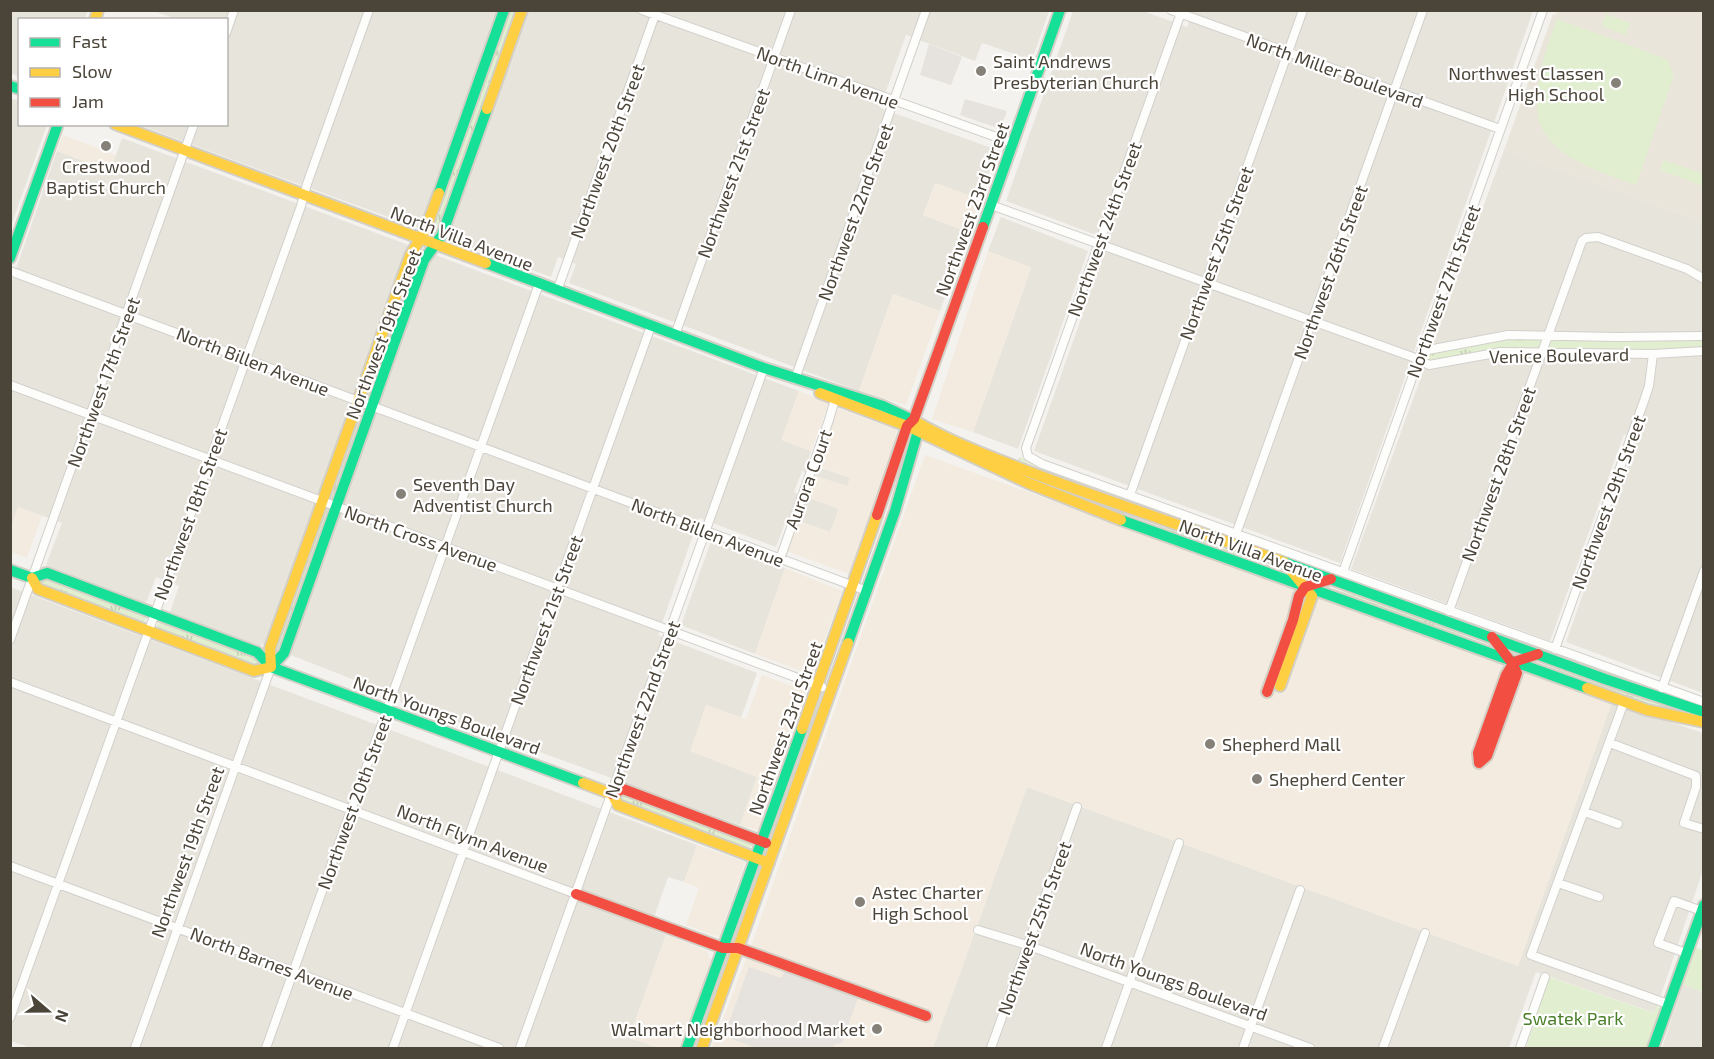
<svg xmlns="http://www.w3.org/2000/svg" width="1714" height="1059" font-family="'Exo 2',sans-serif">
<defs>
<pattern id="grass-tufts" width="24" height="20" patternUnits="userSpaceOnUse" patternTransform="scale(1.5)"><rect width="24" height="20" fill="#e1eecf"/><path d="M3 7l-1-3M5 7V3M7 7l1-3M15 17l-1-3M17 17v-4M19 17l1-3" fill="none" stroke="#c3cdb2"/></pattern>
</defs>
<rect width="100%" height="100%" fill="#f4f2ee"/>
<path fill="#e7e4dc" d="M10 11 11 10 88 11 84 19 20 20 19 77 11 73Z
M153 11H1049L1032 60 982 43 975 61 906 35 880 108 997 150 980 199 935 184 923 215 968 232 940 311 893 294 859 391 569 283 576 264 558 257 551 277 139 125 226 124V20L177 19Z
M1073 11H1143L1187 27 1193 11H1533L1340 563 1034 451 1109 240 1006 201Z
M10 98 19 101 20 124 47 125 11 226Z
M122 138 799 391 782 440 811 451 807 463 850 478 847 487 802 471 794 492 839 509 830 532 787 517 776 547 699 518 658 635 757 673 741 718 706 705 691 751 757 777 740 825 400 701 401 698 262 644 260 646 170 612 179 586 156 577 146 603 46 565 62 523 18 507 11 528V283L57 151 110 171Z
M1504 150 1703 222V693L1566 642 1637 439 1624 434 1550 641 1351 569Z
M1001 217 1088 251 1018 449 973 432 1031 268 988 251Z
M711 541 785 568 755 654 681 625Z
M10 587 697 845 684 882 668 877 650 929 666 935 629 1038 660 1048H31L11 1041Z
M1612 702 1703 733V870L1655 1013 1536 972 1509 1048H933L1027 787 1518 966Z
M1683 984 1703 992V1048H1662Z"/>
<path fill="#f3ebdf" d="M63 135 116 155 110 171 57 151Z
M936 183 980 199 968 232 923 215Z
M988 251 1031 267 973 432 932 419Z
M893 294 940 311 906 405 859 391Z
M799 391 829 403 811 451 781 440Z
M837 408 897 430 889 462 849 574 786 551 797 520 830 532 839 509 806 497 813 475 847 486 848 484 850 478 816 465Z
M925 455 1612 702 1518 966 1027 787 933 1048H712L752 943Z
M18 507 42 516 27 558 11 552V528Z
M785 568 842 591 812 675 755 654Z
M762 675 806 691 758 830 740 825 757 777 690 751 706 705 746 719Z
M697 845 745 862 719 937 686 925 699 888 684 882Z
M666 935 707 951 711 960 680 1048H660L629 1038Z"/>
<path fill="#eae5da" d="M1557 11H1703V222L1504 150 1553 14 1556 15Z"/>
<path fill="url(#grass-tufts)" d="M507 11H518L439 233 432 236 429 233Z
M415 255H419L421 259 372 396 369 397 366 393Z
M1543 339 1541 347 1500 348 1430 361 1426 356C1462 341 1504 340 1543 339Z
M361 410 366 412 335 499H332L329 495Z
M1021 457 1026 461 1703 705V707L1680 701 1018 460Z
M328 509 331 514 280 652 276 654 273 651 323 511Z
M1150 524 1198 536 1233 548 1282 572V573L1149 525Z
M44 577 144 614 146 620 141 623 44 589 38 580Z
M1322 586 1385 603 1423 617 1486 646V648L1321 588Z
M164 621 255 655 260 663 254 667 159 632 157 624Z
M1528 661 1602 682 1695 714 1648 705 1528 663Z
M619 791 752 842V846L747 850 616 801Z"/>
<path fill="#e1eecf" d="M1606 14 1630 23 1626 35 1602 26Z
M1557 19 1667 59 1674 75 1636 185C1604 173 1559 161 1542 128 1528 100 1547 45 1557 19Z
M1664 160 1703 174V186L1660 170Z
M1703 338V348L1654 350 1547 348 1549 341 1554 339Z
M1694 947 1703 950V992L1681 983Z
M1549 977 1654 1013 1657 1005 1660 1009 1659 1015 1647 1048H1526Z"/>
<path fill="#e6e3df" d="M929 44 962 57 951 85 920 75Z
M965 99 1007 111 1000 129 960 115Z
M789 966 860 992 842 1043 834 1045 832 1048H756L724 1036 749 967 781 978Z"/>
<g fill="none" stroke-linecap="round" stroke-linejoin="round">
<defs>
<path id="street" d="M642 10 1013 143
M1171 10 1500 129
M1182 10 1031 434 1026 448 1028 456 1042 464 1704 702
M226 33 234 10
M991 205 1418 359 1429 365 1501 352 1653 354 1704 351
M10 271 867 591
M557 291 656 12
M675 335 791 10
M1422 356 1428 350 1508 335 1617 337 1704 336
M795 379 926 10
M10 385 822 687
M1130 495 1303 10
M1236 534 1423 10
M780 559 829 420 835 399
M1343 572 1543 10
M1449 611 1582 241 1586 238 1598 237 1687 269 1704 279
M10 640 194 124
M1555 649 1644 401 1649 386 1653 354
M10 682 576 894
M1662 688 1704 571
M1624 702 1531 955 1668 1004
M1610 743 1696 776V787L1684 823 1704 829
M1585 812 1618 824
M10 866 499 1048
M1558 883 1599 897
M978 930 1027 945 1310 1048
M1686 953 1658 943 1674 901 1702 911
M10 1018 301 206 307 184 369 10
M135 1048 271 667
M266 1048 539 284
M393 1048 651 326
M520 1048 764 368
M991 1048 1077 807
M1106 1048 1179 843
M1243 1048 1300 890
M1383 1048 1425 933
M1520 1048 1545 977"/>
<path id="fast" d="M10 86 20 89
M439 193 504 10
M983 227 1060 10
M10 258 58 124
M486 263 764 368 883 406 915 421
M1121 520 1587 688
M1281 561 1605 679 1704 712
M10 570 32 578 47 573 257 652 271 667 583 783
M848 643 895 511 918 431 916 425
M271 667 284 653 424 260 442 235 487 109
M687 1048 802 729
M1653 1048 1704 905"/>
<path id="slow" d="M95 20 98 10
M487 109 522 10
M115 124 486 263
M820 393 907 426 1028 483 1121 520
M915 421C950 442 989 456 1027 471 1111 503 1196 530 1281 561
M32 578 38 589 254 671 271 667
M271 667 270 648 410 256 426 228 439 193
M1280 686 1312 596 1284 562
M1587 688 1647 710 1704 722
M802 729 877 515
M583 783 612 794 618 805 769 863
M702 1048 848 643"/>
<path id="jam" d="M877 515 907 426 914 419 983 227
M1267 692 1293 620 1299 596 1305 587 1331 579
M1479 763 1487 756 1517 673 1512 663 1492 637
M1479 763 1478 753 1506 675 1514 662 1538 654
M612 794 623 789 766 843
M576 894 723 948H738L926 1016"/>
</defs>
<use href="#street" stroke="#d2d0cb" stroke-width="10"/>
<use href="#fast" stroke="#d3cfc5" stroke-width="14"/>
<use href="#slow" stroke="#d3cfc5" stroke-width="14"/>
<use href="#jam" stroke="#d3cfc5" stroke-width="14"/>
<use href="#street" stroke="#fdfdfc" stroke-width="8"/>
<use href="#fast" stroke="#16e098" stroke-width="10"/>
<use href="#slow" stroke="#ffcf43" stroke-width="10"/>
<use href="#jam" stroke="#f24e42" stroke-width="10"/>
</g>
<g fill="#868178" stroke="#fff" stroke-width="2">
<circle cx="981" cy="71" r="6"/>
<circle cx="1616" cy="83" r="6"/>
<circle cx="106" cy="146" r="6"/>
<circle cx="401" cy="494" r="6"/>
<circle cx="1210" cy="744" r="6"/>
<circle cx="1257" cy="779" r="6"/>
<circle cx="860" cy="902" r="6"/>
<circle cx="877" cy="1029" r="6"/>
</g>
<g text-anchor="middle" dominant-baseline="central" stroke-width="4.5" stroke-linejoin="round" paint-order="stroke">
<g font-size="18" fill="#4b4439" stroke="#fff" text-anchor="start">
<text x="993" y="61">Saint Andrews<tspan x="993" dy="21">Presbyterian Church</tspan></text>
<text x="1604" y="73" text-anchor="end">Northwest Classen<tspan x="1604" dy="21">High School</tspan></text>
<text x="106" y="166" text-anchor="middle">Crestwood<tspan x="106" dy="21">Baptist Church</tspan></text>
<text x="413" y="484">Seventh Day<tspan x="413" dy="21">Adventist Church</tspan></text>
<text x="1222" y="744">Shepherd Mall</text>
<text x="1269" y="779">Shepherd Center</text>
<text x="872" y="892">Astec Charter<tspan x="872" dy="21">High School</tspan></text>
<text x="865" y="1029" text-anchor="end">Walmart Neighborhood Market</text>
</g>
<g font-size="18" fill="#4b4439" stroke="#fff">
<text transform="translate(1335 70) rotate(20)">North Miller Boulevard</text>
<text transform="translate(828 77) rotate(20)">North Linn Avenue</text>
<text transform="translate(607 151) rotate(-70)">Northwest 20th Street</text>
<text transform="translate(733 173) rotate(-70)">Northwest 21st Street</text>
<text transform="translate(972 209) rotate(-70)">Northwest 23rd Street</text>
<text transform="translate(855 212) rotate(-70)">Northwest 22nd Street</text>
<text transform="translate(1104 229) rotate(-70)">Northwest 24th Street</text>
<text transform="translate(462 238) rotate(21)">North Villa Avenue</text>
<text transform="translate(1216 253) rotate(-70)">Northwest 25th Street</text>
<text transform="translate(1330 272) rotate(-70)">Northwest 26th Street</text>
<text transform="translate(1443 291) rotate(-70)">Northwest 27th Street</text>
<text transform="translate(383 334) rotate(-69)">Northwest 19th Street</text>
<text transform="translate(1559 355) rotate(-1)">Venice Boulevard</text>
<text transform="translate(253 361) rotate(21)">North Billen Avenue</text>
<text transform="translate(103 382) rotate(-70)">Northwest 17th Street</text>
<text transform="translate(1498 474) rotate(-70)">Northwest 28th Street</text>
<text transform="translate(808 479) rotate(-70)">Aurora Court</text>
<text transform="translate(1608 502) rotate(-70)">Northwest 29th Street</text>
<text transform="translate(190 514) rotate(-70)">Northwest 18th Street</text>
<text transform="translate(708 532) rotate(21)">North Billen Avenue</text>
<text transform="translate(421 538) rotate(20)">North Cross Avenue</text>
<text transform="translate(1251 550) rotate(20)">North Villa Avenue</text>
<text transform="translate(546 620) rotate(-70)">Northwest 21st Street</text>
<text transform="translate(642 709) rotate(-70)">Northwest 22nd Street</text>
<text transform="translate(447 715) rotate(20)">North Youngs Boulevard</text>
<text transform="translate(785 728) rotate(-70)">Northwest 23rd Street</text>
<text transform="translate(354 802) rotate(-70)">Northwest 20th Street</text>
<text transform="translate(473 838) rotate(21)">North Flynn Avenue</text>
<text transform="translate(187 852) rotate(-70)">Northwest 19th Street</text>
<text transform="translate(1034 928) rotate(-70)">Northwest 25th Street</text>
<text transform="translate(272 963) rotate(21)">North Barnes Avenue</text>
<text transform="translate(1174 981) rotate(20)">North Youngs Boulevard</text>
</g>
<g font-size="18" fill="#4a7f2a" stroke="#fff">
<text x="1573" y="1018">Swatek Park</text>
</g>
</g>
<rect width="1714" height="1059" fill="none" stroke="#4b4439" stroke-width="24"/>
<rect x="18" y="18" width="210" height="108" fill="#ffffff" stroke="#b7b4b0" stroke-width="1.5"/>
<rect x="30" y="38" width="30" height="9" fill="#16e098" stroke="#b7b4b0" stroke-width="1.5"/>
<text x="72" y="48" font-size="18" fill="#4b4439">Fast</text>
<rect x="30" y="68" width="30" height="9" fill="#ffcf43" stroke="#b7b4b0" stroke-width="1.5"/>
<text x="72" y="78" font-size="18" fill="#4b4439">Slow</text>
<rect x="30" y="98" width="30" height="9" fill="#f24e42" stroke="#b7b4b0" stroke-width="1.5"/>
<text x="72" y="108" font-size="18" fill="#4b4439">Jam</text>
<g transform="translate(48 1011) rotate(110)" stroke="#ffffff" stroke-width="4.5" paint-order="stroke">
<path d="M0-4.5L10 22L0 15L-10 22Z" fill="#4b4439"/>
<text y="-9" font-size="16" font-weight="bold" text-anchor="middle" fill="#4b4439">N</text>
</g>
</svg>
